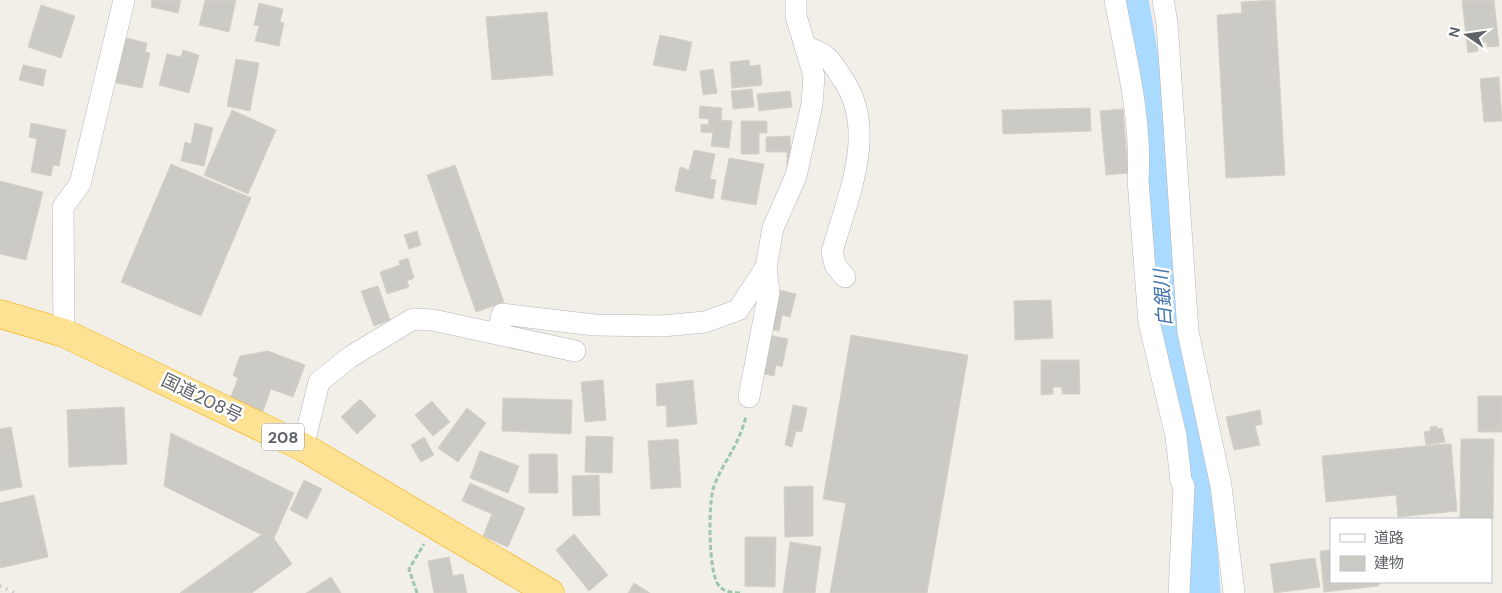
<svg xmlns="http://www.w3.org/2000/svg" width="1502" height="593" font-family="'DM Sans','Noto Sans JP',sans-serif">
<rect width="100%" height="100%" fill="#f1efe8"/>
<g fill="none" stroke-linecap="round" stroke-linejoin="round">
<path stroke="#aadaff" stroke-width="35" d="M1131 0 1142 63 1158 201 1162 309 1168 360 1193 445 1203 593"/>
</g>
<path fill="#cccac5" stroke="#d6d1c6" d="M152 0H181L178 13 151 7Z
M205 0H236L229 32 199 25Z
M1275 0 1285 175 1226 178 1217 15 1242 13 1241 2Z
M1462 0H1494L1499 46 1487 47V42L1477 43 1478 51 1468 53Z
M259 3 283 9 280 22 284 23 279 46 255 41 259 26 254 25Z
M41 5 75 16 61 58 28 47Z
M547 12 553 75 492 80 486 17Z
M660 35 692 42 686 71 653 65Z
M122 37 147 43 145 52 150 53 142 88 112 82Z
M183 50 199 55 189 93 159 85 167 54 181 57Z
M236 59 259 63 250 111 227 106Z
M749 60 750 66 760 65 762 85 732 88 730 62Z
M23 65 46 70 43 86 19 80Z
M713 69 717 93 703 95 700 71Z
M1499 77 1502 121 1484 122 1480 79Z
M752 89 754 107 733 109 731 91Z
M790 91 792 107 759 111 757 94Z
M700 106 722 108 721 120 732 121 729 148 711 146 713 133 701 132V124L708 125 709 119 699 118Z
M1090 108 1091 131 1003 134 1002 110Z
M1123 109 1128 173 1106 175 1100 111Z
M232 110 276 130 248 194 204 175Z
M741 121H767V133H759V154H741Z
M31 123 66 130 59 166 53 165 51 176 31 172 37 139 29 137Z
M195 123 213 128 204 166 181 161 185 142 191 144Z
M790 136 791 173H787V152H766V137Z
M694 150 715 154 710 179 716 180 713 199 675 191 680 167 689 170Z
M729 158 764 164 756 205 721 199Z
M171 164 251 198 201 316 121 282Z
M455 165 504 302 476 312 427 175Z
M0 181 43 192 26 260 0 254Z
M417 231 421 245 409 249 404 235Z
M408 258 414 278 407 281 409 287 387 294 380 272 400 265 399 261Z
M378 286 390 320 374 326 361 291Z
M780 290 796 294 790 317 782 315 779 331 767 329 776 309Z
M1051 300 1053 338 1015 340 1014 301Z
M768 335 788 339 782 367 776 365 774 376 760 373Z
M851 335 968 355 927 593H830L846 503 823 499Z
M268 351 305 365 293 397 271 389 261 416 228 404 238 378 233 375 240 356Z
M1041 360H1079L1080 394H1062V387H1053V394L1041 395Z
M603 380 606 420 585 422 581 382Z
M693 380 697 424 667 427 666 405 657 406 656 384Z
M1478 396H1502V432H1478Z
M503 398 572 400 571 434 502 431Z
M360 399 376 416 357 434 341 417Z
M432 401 450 422 433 436 415 415Z
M793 405 807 408 802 432 796 431 792 447 785 445Z
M124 407 127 464 69 467 67 410Z
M467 408 486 423 458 462 438 448Z
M1260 410 1262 424 1255 426 1260 445 1234 450 1226 417Z
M1437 426V429L1442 428 1445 442 1426 445 1424 432 1430 431V427Z
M11 427 22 487 0 491V429Z
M171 433 294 493 274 538 268 530 262 535 164 486Z
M586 436 613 437 612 473 585 472Z
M424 437 434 455 421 462 411 445Z
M678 439 681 487 651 489 648 441Z
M1461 439H1494L1493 519 1460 518Z
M1445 444H1451L1457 511 1398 517 1396 495 1326 502 1322 456Z
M480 451 519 466 508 493 470 478Z
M529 454H557L558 493H529Z
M599 475 600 515 573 516 572 476Z
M304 480 322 489 307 519 290 510Z
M470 483 525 508 508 547 483 536 492 514 462 501Z
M813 486V536L785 537 784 487Z
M34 495 48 557 0 568V503Z
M268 530 292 564 252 593H180Z
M574 534 608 575 589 591 556 550Z
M745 537H776L775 587 745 586Z
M790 542 821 547 815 593H783Z
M1331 550V582H1379V586L1324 592 1320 551Z
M449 557 453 576 463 574 467 593H434L428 561Z
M1315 558 1320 587 1274 593 1270 564Z
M331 577 341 593H306Z
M634 583 650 593H628Z"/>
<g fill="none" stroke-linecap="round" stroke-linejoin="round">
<defs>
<path id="minor" d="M1115 0C1126 58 1142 120 1138 180L1149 322 1176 436 1181 481 1184 486 1179 593
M1163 0 1167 23 1188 332 1221 486 1234 593
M806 47C829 55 829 58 842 78 879 130 847 198 832 252L835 265 845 277
M64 333 63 207 80 184 124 0
M498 334 502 314 594 325 662 326 705 322 738 310 766 267
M749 397 769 293 766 267 773 228 796 176 812 104 814 76 796 16V0
M303 447 319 382 350 357 413 319 433 320 575 351"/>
<path id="highway" d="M0 314 64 333 303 447 550 593"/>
</defs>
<use href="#minor" stroke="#b5b8bc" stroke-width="22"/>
<use href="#highway" stroke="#f9ab00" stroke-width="29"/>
<path stroke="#9cc7a9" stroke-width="3" stroke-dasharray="5 2.5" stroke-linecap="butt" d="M417 593 409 569 424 544
M740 593C732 592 724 592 719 586 708 573 708 502 714 486 724 460 739 446 746 416"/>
<use href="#minor" stroke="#fff" stroke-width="21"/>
<use href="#highway" stroke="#fde293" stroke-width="28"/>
<path stroke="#b6b7b8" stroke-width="4" stroke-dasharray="1 6" stroke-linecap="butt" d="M0 586 14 593"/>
</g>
<g text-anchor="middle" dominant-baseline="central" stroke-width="5" stroke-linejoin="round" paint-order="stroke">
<rect fill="#fff" stroke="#8f9295" stroke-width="1" x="262" y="423.5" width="42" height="27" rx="4"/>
<g font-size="16" font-weight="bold" fill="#5f6368">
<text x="283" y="437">208</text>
</g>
<g font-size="18" fill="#5f6368" stroke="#fff">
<text transform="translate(202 398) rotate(26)">国道208号</text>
</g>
<g font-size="19" font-style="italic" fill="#4174aa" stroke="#fff">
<text transform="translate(1163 298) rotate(-94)">白銀川</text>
</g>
</g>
<rect x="1330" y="518" width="162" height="65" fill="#ffffff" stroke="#bfc1c3"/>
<rect x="1340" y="534" width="25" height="8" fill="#ffffff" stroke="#bfc1c3"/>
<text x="1374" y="543" font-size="15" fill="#5f6368">道路</text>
<rect x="1340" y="556" width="25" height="15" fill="#cccac5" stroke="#bfc1c3"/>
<text x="1374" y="568" font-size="15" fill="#5f6368">建物</text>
<g transform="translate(1467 35) rotate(283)" stroke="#ffffff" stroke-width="4" paint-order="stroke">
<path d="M0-4L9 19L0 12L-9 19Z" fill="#5f6368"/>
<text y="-8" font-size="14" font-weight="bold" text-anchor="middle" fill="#5f6368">N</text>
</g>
</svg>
